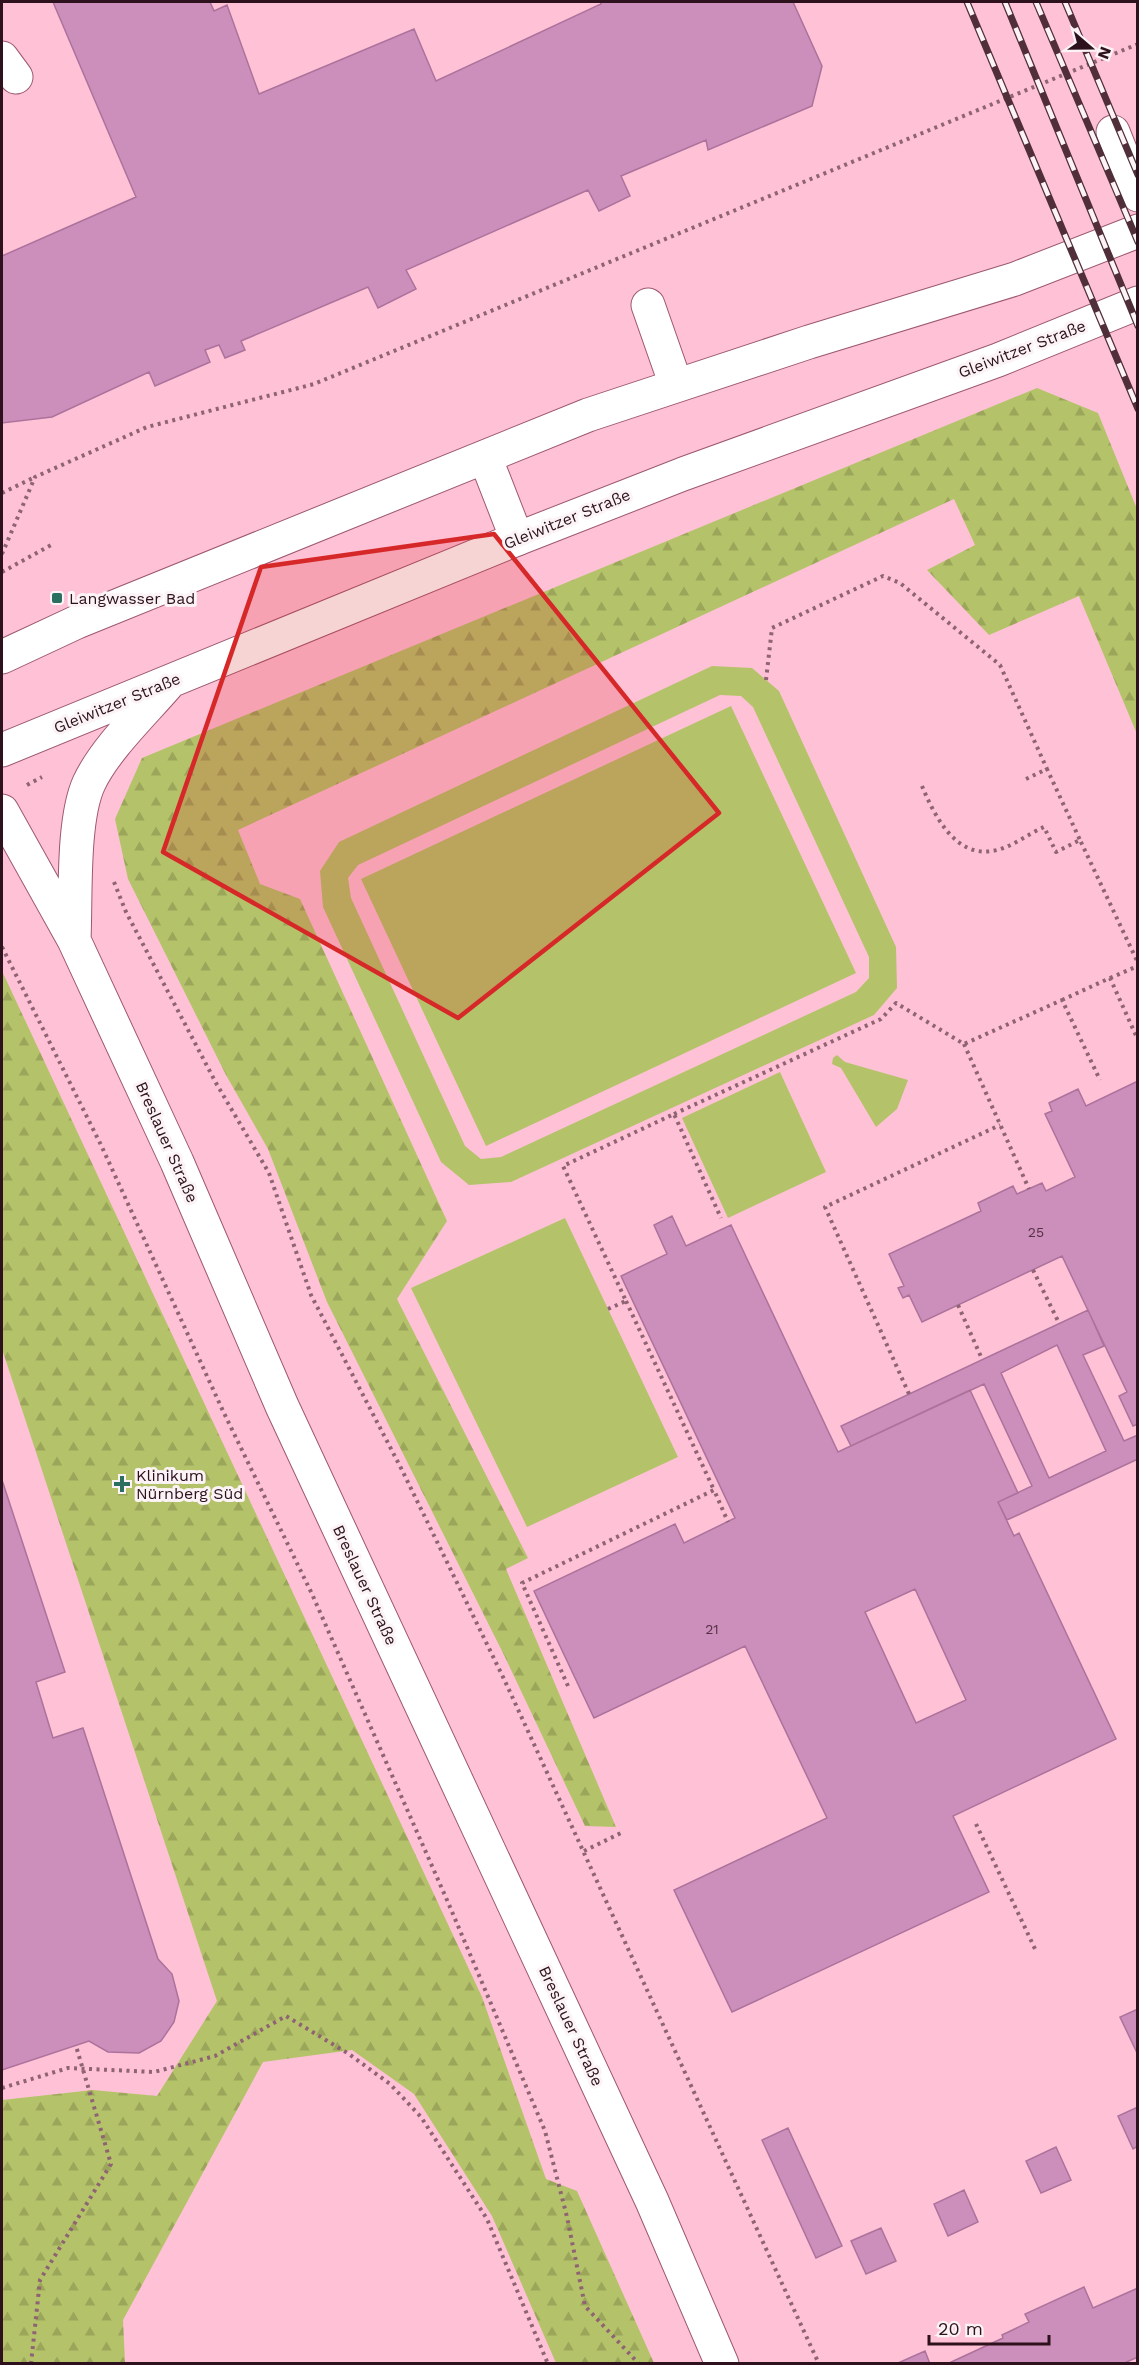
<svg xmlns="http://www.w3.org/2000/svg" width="1139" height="2365" font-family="'Work Sans',sans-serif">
<defs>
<pattern id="forest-firs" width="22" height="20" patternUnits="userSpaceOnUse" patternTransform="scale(1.5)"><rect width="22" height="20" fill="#b4c369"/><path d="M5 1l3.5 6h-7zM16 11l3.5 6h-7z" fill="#9ba65b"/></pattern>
</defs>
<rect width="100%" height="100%" fill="#fec1d5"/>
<path fill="#b4c369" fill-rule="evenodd" d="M712 666 752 668 779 691 896 947 897 988 874 1015 511 1182 469 1185 441 1162 323 907 320 871 339 842ZM720 695 741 696 753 707 869 957V978L856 992 501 1157 481 1159 465 1146 351 898 348 878 358 865Z
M731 706 856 973 486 1146 361 879Z
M837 1055 845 1062 908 1080 897 1109 876 1127 841 1068 832 1064 833 1058Z
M780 1072 826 1172 728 1218 682 1118Z
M565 1218 678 1457 527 1527 411 1288Z"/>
<path fill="url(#forest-firs)" d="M1037 388 1098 413 1137 509V734L1079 596 989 635 927 570 975 545 954 499 238 830 260 884 300 899 447 1221 397 1299 528 1558 506 1569 616 1827 585 1826 504 1655 327 1302 268 1149 226 1075 128 879 115 819 142 758Z
M2 971 482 1997 546 2179 577 2191 654 2363H556L492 2216 414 2094 352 2050 263 2062 123 2320 125 2363H2V2100L93 2090 157 2096 217 2001 2 1349Z"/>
<path fill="#cc8fbb" stroke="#ac729c" stroke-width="1.5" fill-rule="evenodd" d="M53 2H210L214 11 227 5 259 94 414 29 436 81 601 4 600 2H793L822 66 812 106 708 150 706 140 621 176 630 196 599 211 588 190 406 270 416 289 378 308 368 287 241 341 245 350 225 358 219 345 205 350 210 362 155 386 149 372 52 417 2 423V256L136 197Z
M1138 1081V1424L1133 1426 1119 1396 1127 1392 1062 1256 922 1322 909 1295 903 1298 898 1288 904 1286 889 1254 981 1211 978 1203 1013 1186 1017 1194 1042 1183 1046 1191 1075 1177 1045 1114 1052 1111 1049 1103 1078 1089 1086 1106Z
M672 1216 686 1246 731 1225 838 1452 970 1390 1018 1493 998 1502 1014 1536 1019 1533 1116 1739 953 1816 989 1892 732 2012 674 1890 827 1818 745 1646 594 1718 534 1591 675 1524 684 1543 735 1518 621 1276 667 1254 654 1225ZM915 1589 966 1700 916 1723 865 1612Z
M1088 1310 1104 1346 1083 1355 1124 1441 1138 1435V1459L1007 1520 998 1502 1032 1486 984 1384 851 1446 841 1426ZM1057 1345 1106 1451 1049 1478 1001 1373Z
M2 1480 65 1672 36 1682 53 1738 83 1728 158 1959 172 1974 179 2001 174 2022 161 2041 139 2053 108 2052 89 2041 2 2070Z
M1138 2009V2055L1120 2017Z
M1138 2107V2146L1133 2149 1118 2116Z
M788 2128 842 2246 816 2258 762 2140Z
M1056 2147 1071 2180 1041 2193 1026 2161Z
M964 2190 978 2222 948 2236 934 2204Z
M881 2228 896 2261 866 2274 851 2241Z
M1084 2287 1093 2308 1138 2288V2357L1122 2364H947L1003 2338 1002 2335 1029 2322 1025 2314Z
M925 2351 930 2364H898V2363Z"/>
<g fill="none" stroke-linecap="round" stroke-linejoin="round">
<defs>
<path id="minor" d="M2 58 16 77
M1113 132 1138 195
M648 305 676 385
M485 457 517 539"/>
<path id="major" d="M2 657 77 622 588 415 809 342 1015 279 1138 231
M2 750 517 539 683 474 998 360 1138 303
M2 811 74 940 177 1162 282 1406 652 2201 722 2364
M74 940C76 897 72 820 89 783 105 749 142 714 167 685"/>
</defs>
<use href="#minor" stroke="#9c5871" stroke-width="35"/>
<use href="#major" stroke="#9c5871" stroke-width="35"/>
<path stroke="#8e6373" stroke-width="4" stroke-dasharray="3 4.5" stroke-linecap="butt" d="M2 493 35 477
M2 554 35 477 147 427 314 384 1138 44
M2 572 53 544
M766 680 772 628 883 576 900 583 1000 665 1047 769
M1026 779 1047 769 1080 840
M27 785 42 777
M922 786C934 815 955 857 992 851 1009 849 1028 834 1044 827L1056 852 1080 840 1138 963
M114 882 126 912 216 1083 269 1173 311 1295 402 1470 504 1679 819 2364
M2 947 101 1145 223 1411 312 1594 447 1900 545 2131 567 2217 585 2306 639 2364
M1110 978 1138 966
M1062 1000 1110 978 1138 1040
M964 1044 1029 1189
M674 1114 881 1019 896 1003 964 1044 1062 1000 1100 1080
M1033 1270 1059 1323
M626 1301 714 1490
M958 1305 982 1359
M608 1309 626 1301 563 1166 674 1114 721 1218
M909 1394 825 1207 1000 1125
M568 1686 522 1583 714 1490 728 1522
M976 1824 1036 1951
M584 1851 621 1833
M2 2088 68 2068 154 2072 215 2056 286 2016 349 2054 390 2084 421 2117 487 2219 548 2364"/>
<use href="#minor" stroke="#fff" stroke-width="33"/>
<use href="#major" stroke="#fff" stroke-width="33"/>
<defs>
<path id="rail" d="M967 2 1138 409
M1005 2 1138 326
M1036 2 1138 242
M1065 2 1138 175"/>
</defs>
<use href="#rail" stroke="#502f3b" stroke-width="7"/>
<use href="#rail" stroke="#fbf3f5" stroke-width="4.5" stroke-dasharray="14" stroke-linecap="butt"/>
<path stroke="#8e6373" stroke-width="4" stroke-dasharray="3 4.5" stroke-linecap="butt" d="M31 2364 40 2280 111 2164 76 2046"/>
</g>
<path fill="#d62828" fill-opacity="0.2" stroke="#d62828" stroke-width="4.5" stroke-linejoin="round" d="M494 534 719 813 458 1018 163 852 261 567Z"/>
<g fill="#2b6f61" stroke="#fbf3f5" stroke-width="2">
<rect x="51" y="592" width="12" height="12" rx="3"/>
<path d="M119 1475h6v6h6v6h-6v6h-6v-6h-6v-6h6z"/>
</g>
<g text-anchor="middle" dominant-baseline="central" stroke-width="6" stroke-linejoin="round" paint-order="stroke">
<g font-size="14" fill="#553144">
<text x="1036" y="1232">25</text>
<text x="712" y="1629">21</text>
</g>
<g font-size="16" fill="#2d121d" stroke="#fbf3f5">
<text transform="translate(1022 349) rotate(-21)">Gleiwitzer Straße</text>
<text transform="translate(567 519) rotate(-22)">Gleiwitzer Straße</text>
<text transform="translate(117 703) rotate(-22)">Gleiwitzer Straße</text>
<text transform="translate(167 1142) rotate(66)">Breslauer Straße</text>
<text transform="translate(365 1585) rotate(65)">Breslauer Straße</text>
<text transform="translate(571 2026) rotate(65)">Breslauer Straße</text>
</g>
<g font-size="16" fill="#2d121d" stroke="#fbf3f5" text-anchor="start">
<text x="69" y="598">Langwasser Bad</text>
<text x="136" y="1475">Klinikum<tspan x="136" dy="18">Nürnberg Süd</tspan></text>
</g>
</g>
<rect width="1139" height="2365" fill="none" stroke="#2d121d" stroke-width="6"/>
<g transform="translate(1091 48) rotate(110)" stroke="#fbf3f5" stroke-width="4.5" paint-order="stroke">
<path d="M0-4.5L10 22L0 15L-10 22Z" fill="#2d121d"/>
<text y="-9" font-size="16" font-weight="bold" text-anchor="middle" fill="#2d121d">N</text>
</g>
<path d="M929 2335v9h120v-9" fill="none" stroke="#2d121d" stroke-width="3"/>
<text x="938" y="2335" font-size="18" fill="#2d121d" stroke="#fbf3f5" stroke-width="4.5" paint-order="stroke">20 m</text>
</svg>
